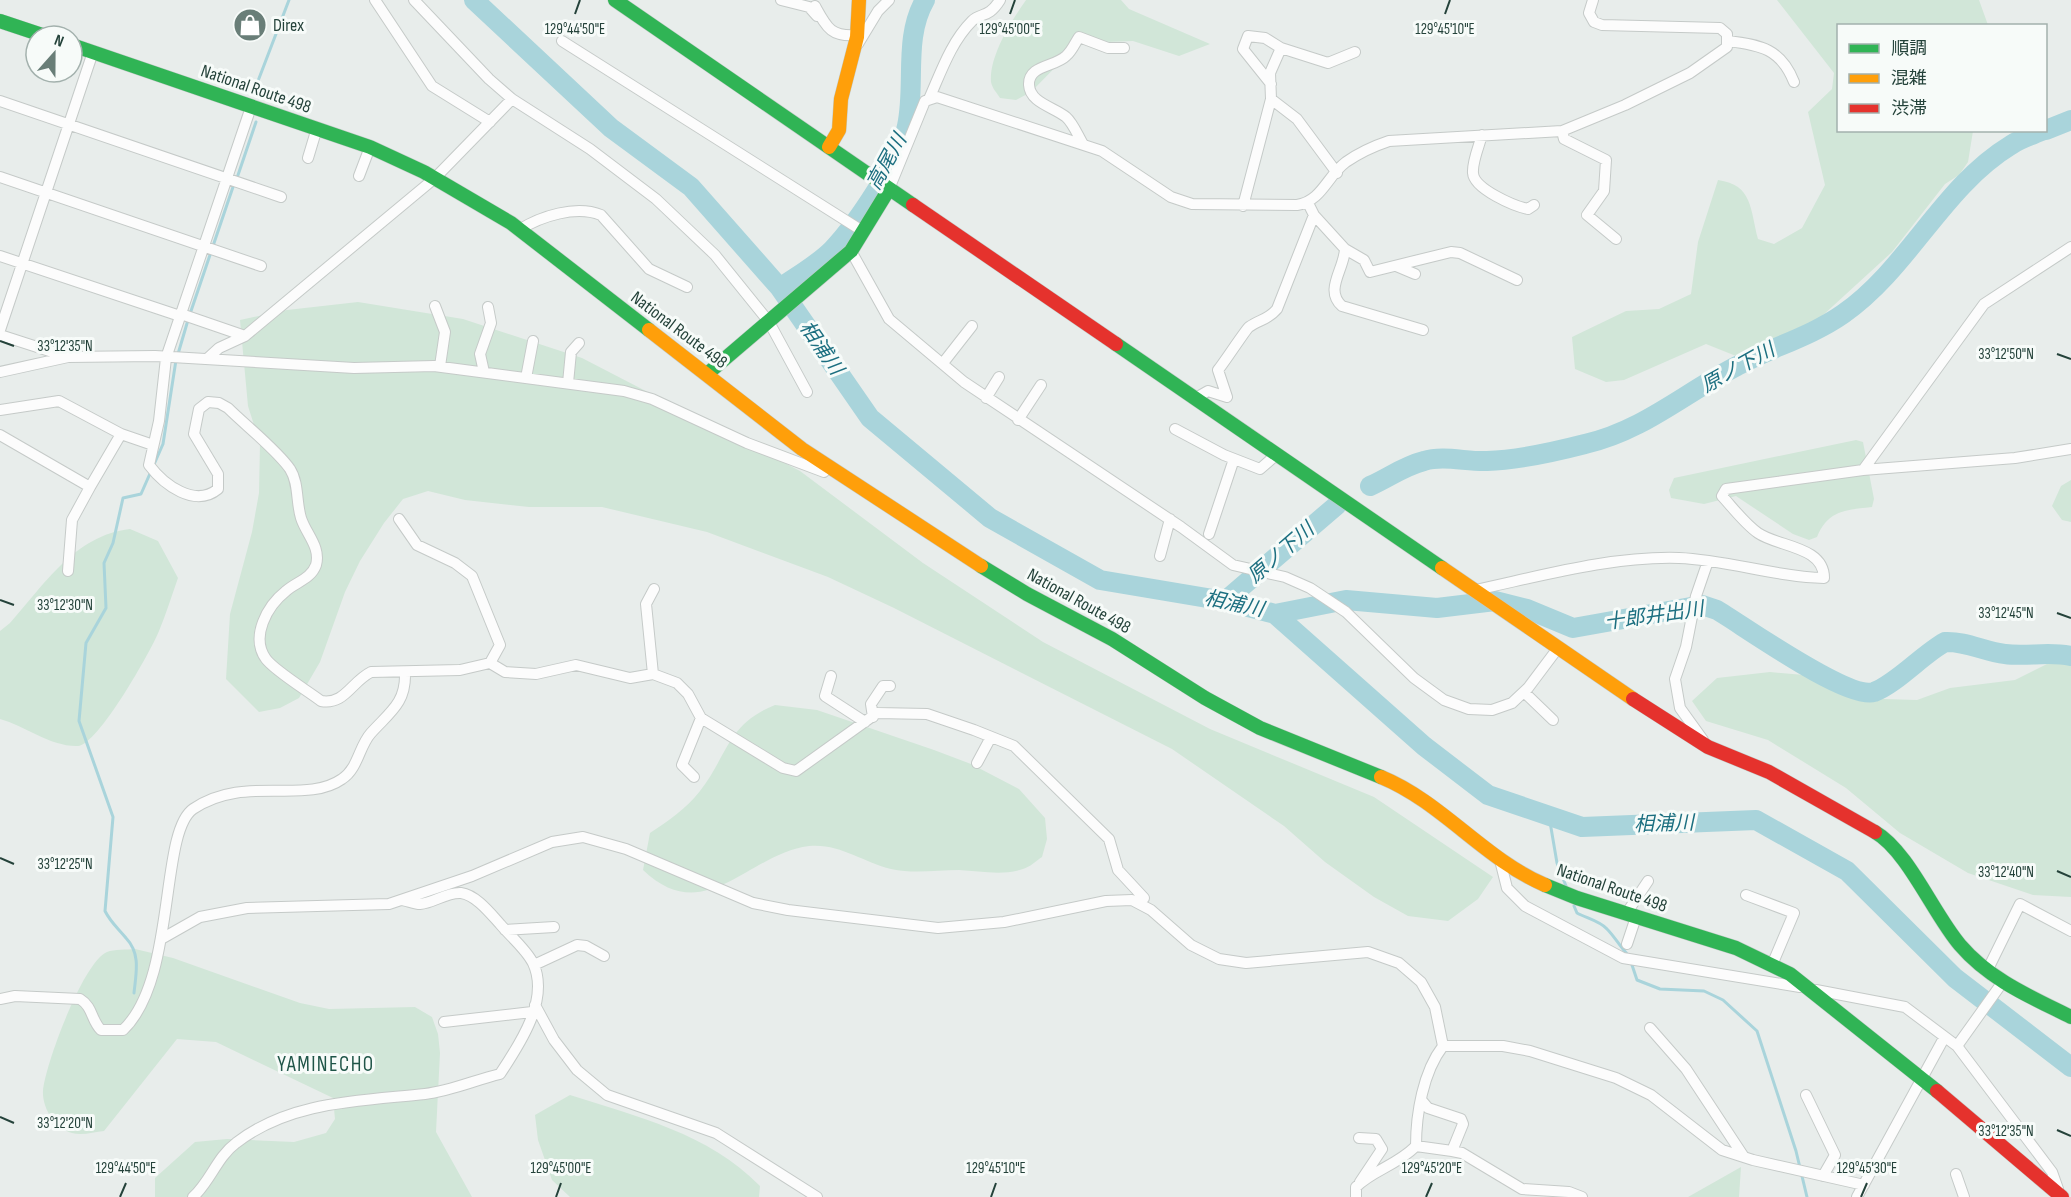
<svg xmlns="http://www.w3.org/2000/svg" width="2071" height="1197" font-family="'Sofia Sans Condensed','Noto Sans JP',sans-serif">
<rect width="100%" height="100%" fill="#e8edeb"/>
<path fill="#d1e6d8" d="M1026 0H1121L1129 9 1210 44 1179 56 1133 41 1079 43 1031 92 1016 100 1000 98C997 93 992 88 991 82 989 56 1012 20 1026 0Z
M1777 0H1979L1988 25 1838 26V130L1973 131 1968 162 1959 175 1945 184 1892 252 1798 338 1736 356 1706 344 1624 380 1606 382 1575 369 1572 337 1626 311 1659 309 1691 294 1698 242 1718 180C1753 185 1750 209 1758 239L1774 244 1802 228 1825 185 1808 112 1832 89 1834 73Z
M358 302 463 319 582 358 800 471 923 563 1043 642 1210 729 1374 797 1493 877 1478 899 1448 921 1408 916 1374 897 1325 862 1284 826 1172 749 894 608 828 577 707 532 602 507H529L465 500 428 491 403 499 384 523 360 561 345 592 320 662 299 698 280 708 259 712 226 679 230 614 252 532 259 493 260 444 248 406 240 320 287 310Z
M1856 440 1863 442 1874 499 1872 507C1846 510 1828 510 1817 537L1809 540 1793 534 1736 496 1704 504 1671 498 1669 490 1674 478Z
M2071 480V522L2062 520 2052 506 2061 486Z
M130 529 158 541 178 578C172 595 166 614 159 631 151 651 98 745 78 746 51 747 25 726 0 719V631L10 623C44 585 75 535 130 529Z
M2057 659 2071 660V897L2033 895 1968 873 1900 833 1846 788 1768 740 1706 721 1692 701 1717 678 1770 672 1804 675 1884 699 1917 700 1950 688 2015 680Z
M775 705 817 710 934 750 971 764 1019 789 1045 818 1047 839 1042 857C1036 861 1030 867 1023 869 1004 876 979 871 959 870 937 870 914 874 891 869 863 862 839 843 809 846 747 854 705 929 643 870L650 833C668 821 686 809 700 791 728 755 727 724 775 705Z
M135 949 173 958 300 1003 329 1009 415 1007 432 1017 438 1034 440 1053 436 1132 472 1197H155V1178L195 1142 227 1139 294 1142 326 1133 335 1119 333 1098 216 1042 177 1039 104 1131C94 1132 82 1136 72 1133 55 1129 42 1108 43 1091 45 1065 83 962 107 952 114 949 127 950 135 949Z
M570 1095C638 1117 708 1133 760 1186L759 1197H570L552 1180 538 1140 535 1115Z
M1741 1167 1739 1197H1688Z"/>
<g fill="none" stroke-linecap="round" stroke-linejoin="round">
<path stroke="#a9d4db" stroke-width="3" d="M253 94 289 0
M237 178 256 122
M213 246 234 184
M190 314 211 252
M178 354 188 320
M1549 816 1557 863 1566 886
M1574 906 1577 913C1586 918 1600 921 1607 929 1615 937 1620 947 1629 956
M1631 962 1637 980 1660 989 1704 991 1723 1000 1757 1031 1796 1151 1807 1197
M134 993C136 973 141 954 126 938 118 928 111 923 105 911L113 817 79 721 86 643 106 608 104 563 113 543 123 498 141 494 163 444 176 360"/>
<path stroke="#a9d4db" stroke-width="20" d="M474 0 611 128 691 187 780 288 870 418 990 518 1100 580 1225 601 1275 614 1424 746 1488 795 1582 827 1756 820 1847 871 1955 978 2071 1067
M2046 130 2071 120
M780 288C797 276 817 265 832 250 856 225 900 160 907 126 916 85 903 38 925 0
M1370 486C1388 478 1404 466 1424 461 1443 455 1467 462 1487 461 1519 460 1554 452 1585 444 1643 431 1686 392 1737 366 1772 347 1810 337 1843 314 1909 268 1942 187 2011 145 2021 138 2033 135 2044 130
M1225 601 1337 505
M1275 614 1346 600 1437 608 1495 601 1527 609 1573 628 1702 605 1717 610C1744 626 1847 700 1874 692 1896 684 1923 654 1945 642 1966 641 1985 652 2005 654 2027 657 2049 651 2071 656"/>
<defs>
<path id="street" d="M375 0 432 86 490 122
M414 0 489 79 512 99 590 149 656 199 715 255 769 322 807 392
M781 0 809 7 817 16
M815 6C827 28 831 37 857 35
M562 41 864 232
M1728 41C1761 45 1781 49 1794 82
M858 44 878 11 889 0
M1271 84 1243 49 1248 36 1265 38 1281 48
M929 99C941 72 951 42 972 21 981 12 988 19 1000 0
M1271 99 1270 73 1281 48 1328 63 1355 52
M0 101 281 197
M251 107 166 358 159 421 149 465C164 485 195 508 218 489V474L194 434 199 409 208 402 219 403 228 408C245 425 277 450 290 469 299 483 296 502 301 518 306 534 321 547 316 565 311 579 296 582 286 591 267 606 250 637 266 659 275 671 308 691 321 701 345 705 351 682 371 672L460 670 490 663 500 645 472 576 455 563 417 545 399 519
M1562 131 1564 139 1606 160 1604 191 1587 215 1616 239
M1482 135C1479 146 1472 162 1473 173 1474 189 1514 206 1528 209L1534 205
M1083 144C1078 136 1073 123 1066 117 1054 107 1030 103 1029 85 1028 65 1055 67 1066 56 1072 51 1075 43 1079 37L1108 48H1124
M308 158 317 128
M359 176 370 147
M0 177 261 266
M889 189 925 101 937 97 1102 151 1171 197 1192 204 1297 205C1322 201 1327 176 1346 162 1359 153 1374 146 1389 141L1562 131 1625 105 1690 73 1727 47V34L1720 28 1602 25 1594 22 1589 13 1593 0
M1243 206 1271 99 1297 119 1337 173
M1314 215 1345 249C1344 270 1324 290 1342 306L1423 330
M519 230C541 216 576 205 601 215L649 269 687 287
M1345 249 1364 260 1370 272 1451 252 1460 253 1517 280
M851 251 889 319 964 382 1181 527 1233 565 1285 577 1310 588 1346 612 1414 678 1444 700 1469 709 1492 710 1512 703 1528 688 1558 648
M0 256 180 316
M1396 266 1415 274
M435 306 445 332 440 366
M181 314 245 336
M0 330 93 52
M0 335 68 357
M207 359 219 348 245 336 435 178 512 99
M943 363 972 326
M0 372 68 357 155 356 354 368 434 366 624 391 652 399 747 443 824 472
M484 372 480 354 491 323 488 307
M526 378 533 341
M568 383 571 352 579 343
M986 398 999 377
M1194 399 1208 391 1227 397 1218 370C1224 363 1246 329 1249 327 1259 320 1269 319 1277 309L1314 215 1308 203
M0 410 59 401 121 434
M1018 420 1041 385
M1175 429 1224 455 1260 469 1276 455
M0 435 90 487 72 520 68 571
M1863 470 1984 304 2071 247
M90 487 121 434 153 445
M1209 534 1234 459
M1160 556 1170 519
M1475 590C1541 576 1611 556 1679 558 1728 560 1776 577 1824 578 1824 546 1778 547 1758 533 1745 524 1733 508 1722 496L1726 489 1863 470 2015 458 2071 449
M490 663 505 672 536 674 576 665 630 678 653 674 677 683 688 694 701 718 783 768 796 771 877 713 927 714 974 730 1014 746 1109 839 1118 870 1144 898
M653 674 646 604 654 589
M831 676 825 696 865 722
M1524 692 1553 720
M873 717 871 704 883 686H890
M1703 740 1680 708 1675 679 1686 647 1696 596 1708 561
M977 763 991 737
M694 777 682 765 701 718
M1500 860 1507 888 1525 906 1623 958 1800 987
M1746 895 1794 913 1772 965
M1626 914 1648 881
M505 930 554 927
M163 938 200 917 247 908 389 904 472 876 552 842 583 837 626 849 753 903 788 910 938 928 1004 922 1106 901 1132 900 1151 910 1191 945 1219 959 1246 963 1368 952 1399 963 1421 982 1435 1007 1443 1046C1423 1072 1416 1114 1416 1146 1396 1166 1373 1170 1356 1187V1197
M1627 944 1636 917
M534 965 577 945 586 946 604 956
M1987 971 2020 904 2071 931
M2002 983 1957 1046 2052 1172 2058 1189
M1816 990 1905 1007 1957 1046
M0 999 15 996 80 999C93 1007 91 1020 101 1030H123C177 979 159 833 193 809 244 774 305 805 342 779 358 769 359 746 371 733 390 712 406 703 405 673
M535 1005 554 1040 577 1070 607 1095 716 1133 817 1197
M444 1022 532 1012
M1650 1028 1686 1069 1744 1157
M1443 1046H1503L1530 1051 1616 1078 1651 1095 1722 1150 1753 1160 1864 1185
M1806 1095 1835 1155 1823 1176
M1359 1138 1376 1139 1382 1149 1360 1182
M1416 1146 1452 1151 1463 1124 1461 1119 1428 1108 1422 1101
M1452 1151 1462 1153 1522 1189 1569 1192 1582 1197
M1956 1174 1964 1197
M193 1197C210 1182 217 1157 236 1143 290 1101 360 1101 425 1094 451 1091 475 1080 500 1074 520 1044 550 999 533 963 526 949 510 936 500 924 490 913 476 895 461 893 446 892 434 903 420 904 415 904 408 901 402 900
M1857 1197 1944 1038"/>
<path id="fast" d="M615 0 913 205
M0 21 45 36
M72 45 370 147 424 172 511 223 649 330
M1116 344 1442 568
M707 374 851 251 889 189
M981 566 1027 594 1112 639 1205 698 1260 728 1381 777
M1875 832C1908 851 1934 915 1960 945 1990 980 2031 997 2071 1017
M1545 885 1577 898 1736 948 1790 974 1937 1091"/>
<path id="slow" d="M829 147 839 130 841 99 857 37 859 0
M649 330 802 449 981 566
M1442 568 1633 699
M1381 777C1442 802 1484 859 1545 885"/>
<path id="jam" d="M913 205 1116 344
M1633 699 1708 747 1769 772 1875 832
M1937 1091 2062 1197"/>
</defs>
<use href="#street" stroke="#c5cac8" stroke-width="12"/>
<use href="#fast" stroke="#c3cbc8" stroke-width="15"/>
<use href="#slow" stroke="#c3cbc8" stroke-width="15"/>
<use href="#jam" stroke="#c3cbc8" stroke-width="15"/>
<use href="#street" stroke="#fcfcfc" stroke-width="10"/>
<use href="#fast" stroke="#30b455" stroke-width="14"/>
<use href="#slow" stroke="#ff9f0a" stroke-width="14"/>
<use href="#jam" stroke="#e5322d" stroke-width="14"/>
</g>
<path fill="none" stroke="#24423a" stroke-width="2" d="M575 14 580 0M1010 14 1015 0M1445 14 1450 0M0 341 14 346M2057 354 2071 359M0 600 14 605M2057 613 2071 618M0 858 14 864M2057 871 2071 877M0 1117 14 1123M2057 1130 2071 1136M120 1197 126 1183M556 1197 561 1183M991 1197 996 1183M1426 1197 1432 1183M1861 1197 1867 1183"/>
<defs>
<symbol id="shop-disc" viewBox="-11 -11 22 22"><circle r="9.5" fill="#697e78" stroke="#f7fbf9"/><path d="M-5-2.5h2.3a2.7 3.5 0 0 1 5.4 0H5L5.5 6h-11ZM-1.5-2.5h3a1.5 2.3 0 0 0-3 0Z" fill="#fff"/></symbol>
</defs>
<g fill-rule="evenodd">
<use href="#shop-disc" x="231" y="6" width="38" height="38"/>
</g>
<g text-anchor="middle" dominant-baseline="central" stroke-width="6" stroke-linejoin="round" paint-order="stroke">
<g font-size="18" fill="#24423a" stroke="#f7fbf9" text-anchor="start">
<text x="273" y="25">Direx</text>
</g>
<g font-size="18" fill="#24423a" stroke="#f7fbf9">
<text transform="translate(256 89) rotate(19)">National Route 498</text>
<text transform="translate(679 330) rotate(37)">National Route 498</text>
<text transform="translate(1079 601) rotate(29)">National Route 498</text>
<text transform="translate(1612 888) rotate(19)">National Route 498</text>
</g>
<g font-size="20" font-style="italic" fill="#1c6f80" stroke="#f7fbf9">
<text transform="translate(887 162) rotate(-61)">高尾川</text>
<text transform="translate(821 348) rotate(55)">相浦川</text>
<text transform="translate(1738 368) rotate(-29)">原ノ下川</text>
<text transform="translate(1281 553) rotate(-41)">原ノ下川</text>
<text transform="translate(1234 604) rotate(12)">相浦川</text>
<text transform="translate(1654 616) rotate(-8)">十郎井出川</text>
<text transform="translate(1664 824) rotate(-2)">相浦川</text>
</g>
<g font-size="21" letter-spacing="1.5" fill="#1f5548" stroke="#f7fbf9">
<text x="326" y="1064">YAMINECHO</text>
</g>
</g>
<g font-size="15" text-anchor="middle" fill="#24423a" stroke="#f7fbf9" stroke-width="6" stroke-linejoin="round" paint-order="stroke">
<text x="575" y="34">129°44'50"E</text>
<text x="1445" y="34">129°45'10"E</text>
<text x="1010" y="34">129°45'00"E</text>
<text x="65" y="351">33°12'35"N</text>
<text x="2006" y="359">33°12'50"N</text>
<text x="65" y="610">33°12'30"N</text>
<text x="2006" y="618">33°12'45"N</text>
<text x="65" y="869">33°12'25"N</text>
<text x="2006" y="877">33°12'40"N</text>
<text x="65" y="1128">33°12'20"N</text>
<text x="2006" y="1136">33°12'35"N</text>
<text x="126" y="1173">129°44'50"E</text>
<text x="561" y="1173">129°45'00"E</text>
<text x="996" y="1173">129°45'10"E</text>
<text x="1432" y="1173">129°45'20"E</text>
<text x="1867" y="1173">129°45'30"E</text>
</g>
<rect x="1837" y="24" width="210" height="108" fill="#f7fbf9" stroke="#a3b1ad" stroke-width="1.5"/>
<rect x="1849" y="44" width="30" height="9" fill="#30b455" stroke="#a3b1ad" stroke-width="1.5"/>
<text x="1891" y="54" font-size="18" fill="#24423a">順調</text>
<rect x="1849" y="74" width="30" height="9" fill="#ff9f0a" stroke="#a3b1ad" stroke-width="1.5"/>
<text x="1891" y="84" font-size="18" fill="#24423a">混雑</text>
<rect x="1849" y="104" width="30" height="9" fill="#e5322d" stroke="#a3b1ad" stroke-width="1.5"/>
<text x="1891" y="114" font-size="18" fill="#24423a">渋滞</text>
<g transform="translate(54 54) rotate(21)"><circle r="28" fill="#f7fbf9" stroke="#a3b1ad" stroke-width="1.5"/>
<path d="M0-4.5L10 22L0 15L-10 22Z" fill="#697e78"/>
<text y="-9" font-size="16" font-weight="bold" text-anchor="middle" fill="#24423a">N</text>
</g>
</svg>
